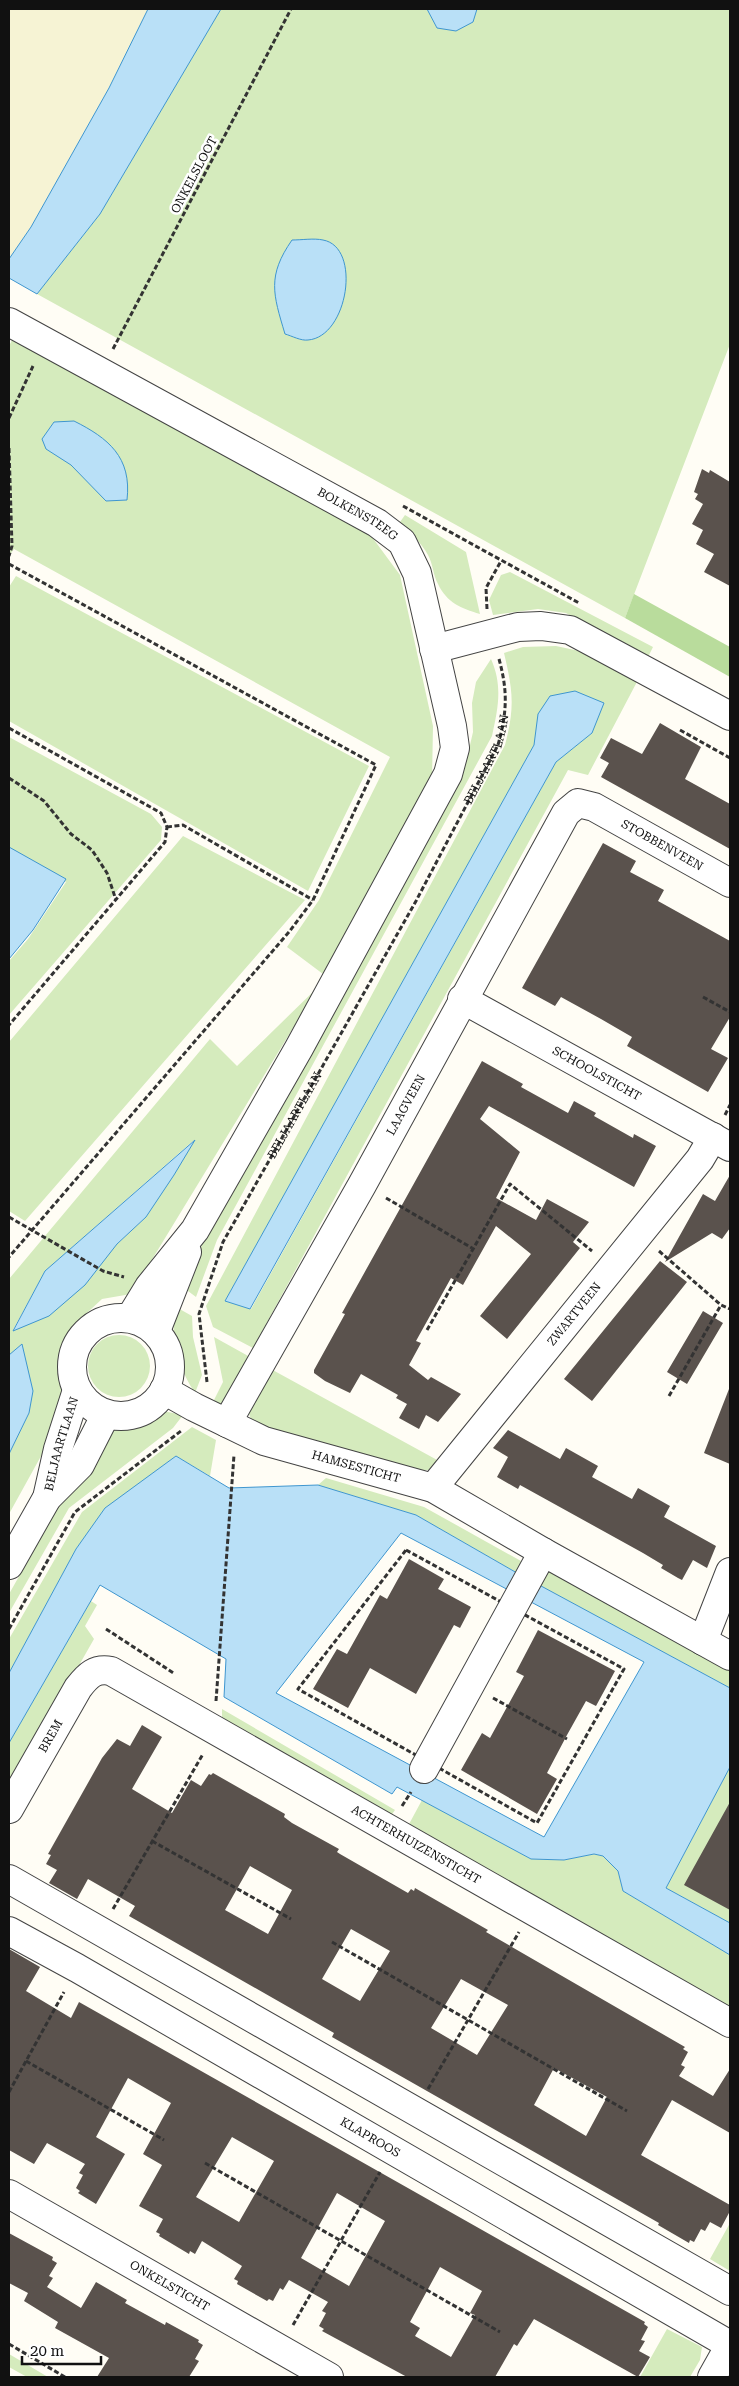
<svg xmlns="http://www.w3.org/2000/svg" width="739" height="2386" font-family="'Roboto Serif',serif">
<rect width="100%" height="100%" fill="#fffdf5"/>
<path fill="#f6f3d4" d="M9 9H148L109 88 31 227 9 259Z"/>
<path fill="#d5ebbd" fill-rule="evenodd" d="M221 9H427L437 28 473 22 477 9H730V344L625 618 37 294 100 214Z
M12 340 369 533 400 575 433 726 432 779 323 974 287 947 319 900 390 757 14 549 9 556V346Z
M405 515 466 552 480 614C461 608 447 603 438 584 433 575 433 564 428 555 421 542 410 533 400 522Z
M510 572 653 647 647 659 566 613 538 609 493 615 489 600 501 575Z
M16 576 369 766 308 891 9 721V587Z
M556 646 584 652 639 678 588 775 568 770 253 1348 213 1327 206 1306 505 745C515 707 513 691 504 653L523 647ZM592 733 556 762 251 1309 225 1301 534 745Z
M491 659C503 686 498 708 492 736L217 1240 196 1297 184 1288 204 1240 465 767 473 732 472 703 476 682Z
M9 737 151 814 162 827 161 840 9 1015V961L28 939 66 882 9 848Z
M183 836 305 900 25 1221 9 1211V1042Z
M318 987 131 1294 102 1299 75 1324 61 1349 60 1377 67 1409 9 1514V1454L29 1413 22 1345 9 1355V1279L210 1039 237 1066ZM193 1141 174 1175 146 1217 117 1244 13 1330 45 1271Z
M176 1307 192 1316 193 1337 202 1375 195 1393C178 1368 169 1336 176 1307Z
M88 1366a31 31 0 1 1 62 0a31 31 0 1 1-62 0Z
M214 1337 250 1357 225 1402 216 1405 214 1400 223 1382Z
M269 1368 439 1461 429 1470H410L253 1424 247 1409Z
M163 1411 183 1415 173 1428 69 1508 9 1613V1594L76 1476 109 1428 130 1425Z
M192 1427 216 1440 210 1476 176 1456 105 1509 76 1549 9 1673V1639L82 1512Z
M326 1478 424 1507 521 1561 517 1573 416 1515 318 1485Z
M555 1570 730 1667V1688L537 1584 542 1573Z
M91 1601 97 1605 85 1626 94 1639 9 1788V1743Z
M222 1709 395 1810 390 1817 222 1721Z
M730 1767V1923L666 1888Z
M422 1800 531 1859 564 1860 594 1854 603 1856 618 1871 623 1891 730 1955V2010L408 1826Z
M730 2223V2271L710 2259Z
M667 2329 702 2347 700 2360 690 2377H640Z
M9 2354 48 2377H27L9 2367Z"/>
<path fill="#b9dc9c" d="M634 594 730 647V677L625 618Z"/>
<path fill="#b9e0f7" stroke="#3f96cf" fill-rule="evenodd" d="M148 9H221L100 214 37 294 9 278V259L31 227 109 88Z
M427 9H477L473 22 456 31 437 28Z
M292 240C302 240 314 238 323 240 362 247 348 337 308 340 301 341 292 336 285 334 273 294 267 276 292 240Z
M74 421C108 438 132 457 127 500L106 501 71 465 46 449 42 439 54 422Z
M575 691 604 703 592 733 556 762 250 1309 225 1301 534 745 538 714 550 696Z
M9 847 66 879 33 930 9 959Z
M195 1140 174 1175 146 1217 117 1244 85 1285 49 1316 13 1331 45 1271Z
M22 1344 33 1391 29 1413 9 1454V1355Z
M176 1456 229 1488 318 1485 416 1515 517 1573 730 1688V1767L666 1888 730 1923V1955L623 1891 618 1871 603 1856 594 1854 564 1860 531 1859 397 1787 392 1794 224 1697 226 1659 100 1585 9 1743V1673L76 1549 105 1508ZM401 1533 644 1662 544 1837 276 1693Z"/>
<path fill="#5a524d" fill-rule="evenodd" d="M702 469 709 473 710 470 730 482V586L704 572 714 554 696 544 703 530 692 524 703 504 695 499 698 494 694 492Z
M660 723 701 747 685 779 730 804V849L601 777 609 763 600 758 611 738 642 754Z
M603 843 636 861 630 872 664 890 658 901 730 941V1017L711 1049 728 1058 708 1092 627 1046 632 1037 601 1019 561 997 555 1006 522 988Z
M482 1061 523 1084 521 1087 568 1113 574 1101 596 1113 594 1116 633 1138 634 1134 656 1146 634 1187 489 1106 480 1119 520 1152 496 1198 536 1220 547 1199 589 1222 573 1242 580 1248 507 1339 480 1316 531 1254 496 1226 463 1285 451 1278 416 1341 421 1343 409 1365 428 1380 431 1377 461 1394 438 1422 426 1415 419 1429 399 1418 407 1404 396 1398 398 1395 361 1374 350 1393 325 1381 314 1373V1370L345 1314 342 1313Z
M730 1175V1228L722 1239 712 1233 665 1262 703 1194 715 1201Z
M660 1261 687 1282 592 1401 564 1379Z
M703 1311 723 1323 687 1384 667 1372Z
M729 1389H730V1464L704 1453Z
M508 1430 560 1459 566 1448 598 1466 592 1477 632 1499 638 1488 670 1506 664 1517 716 1546 707 1568 693 1560 682 1580 678 1578 661 1568 663 1565 643 1553 520 1485 518 1489 497 1477 508 1457 493 1448Z
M409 1559 444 1579 438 1589 471 1607 460 1628 454 1625 416 1694 370 1668 348 1708 313 1689 337 1649 347 1654 380 1595 387 1599Z
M538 1630 615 1671 596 1706 586 1701 567 1735 547 1773 557 1779 537 1814 461 1770 482 1733 490 1738 524 1676 516 1672Z
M142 1725 162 1737 132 1789 172 1813 191 1780 201 1786 209 1774 211 1775 213 1773 285 1814 284 1817 292 1823 339 1849 337 1852 340 1854 408 1893 411 1889 414 1891 415 1888 488 1930 486 1932 685 2047 683 2049 688 2052 681 2065 685 2067 679 2076 713 2096 730 2069V2133L672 2100 641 2155 730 2205V2211L721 2228 710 2222 705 2231 701 2229 694 2242 690 2240 689 2243 658 2225 659 2223 332 2037 334 2033 129 1916 135 1906 88 1879 77 1899 49 1883 57 1870 46 1864 51 1855 48 1854 102 1758 117 1739 130 1746ZM250 1866 292 1890 268 1934 225 1910ZM351 1929 390 1951 360 2001 322 1979ZM461 1979 508 2005 477 2055 431 2028ZM554 2068 607 2097 586 2136 534 2105Z
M730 1802V1910L684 1885Z
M9 1949 40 1967 26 1991 71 2018 79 2002 645 2322 644 2324 648 2327 641 2340 645 2341 639 2351 650 2357 638 2377 534 2319 517 2346 514 2344 495 2377H407L322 2331 324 2329 319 2326 326 2313 322 2311 328 2302 289 2280 283 2290 280 2288 273 2301 269 2299 267 2301 237 2284 238 2281 234 2279 242 2266 202 2241 195 2254 190 2251 189 2254 159 2236 160 2234 156 2232 163 2219 139 2206 162 2165 143 2154 171 2103 128 2078 96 2137 125 2154 96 2204 78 2193 80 2191 76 2188 83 2175 79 2173 85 2164 47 2143 34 2164 9 2150ZM232 2137 274 2161 239 2222 196 2197ZM337 2193 385 2221 349 2286 301 2258ZM440 2267 482 2291 470 2313 475 2315 451 2357 415 2336 420 2328 410 2322Z
M9 2233 53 2257 52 2260 57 2263 49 2276 53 2278 47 2287 81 2308 96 2282 127 2300 125 2303 165 2325 166 2322 199 2340 198 2342 203 2345 195 2359 199 2361 189 2377H97L109 2358 55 2328 58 2322 24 2301 28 2293 9 2283Z"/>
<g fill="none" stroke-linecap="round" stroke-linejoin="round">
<defs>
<g id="minor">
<path id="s2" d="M9 322 377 523 402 542 417 573 452 726 455 748 448 774 299 1048 195 1230 149 1287 130 1318"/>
<path d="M434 649 518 627 541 626 570 630 730 716"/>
<path id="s3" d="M462 999 730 1147"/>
<circle cx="121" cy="1367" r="49"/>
<path d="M156 1331 187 1252"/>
<path id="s4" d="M164 1390 194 1407 264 1441 433 1488 543 1552 730 1656"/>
<path id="s5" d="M227 1423 362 1185 566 813 578 803 594 807 730 883"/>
<path id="s6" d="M433 1488 700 1159 713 1137"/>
<path id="s7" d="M47 1498 58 1449 77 1390"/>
<path d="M9 1565 47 1498 80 1465 106 1414"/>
<path d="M703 1641 730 1572"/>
<path d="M424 1769 543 1552"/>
<path id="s8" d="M9 1809 78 1688C88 1675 95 1668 111 1671L730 2023"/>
<path d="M9 1879 730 2291"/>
<path id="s9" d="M9 1931 77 1968 730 2345"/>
<path id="s10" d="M9 2194 329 2377"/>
<path d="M712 2377 730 2345"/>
</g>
</defs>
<use href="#minor" stroke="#444" stroke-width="30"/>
<g stroke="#333" stroke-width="3" stroke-dasharray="5 2.5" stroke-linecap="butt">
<path d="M113 349 291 9"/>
<path d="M9 418 33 366"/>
<path d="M9 448 12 546 9 556"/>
<path d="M403 506 579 603"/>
<path d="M9 564 376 765 313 900 289 932 9 1257"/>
<path d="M487 609 486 588 501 561"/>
<path d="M9 728 161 813 167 827 165 842 9 1025"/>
<path d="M680 730 730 758"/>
<path d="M9 778 44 801 71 834 92 850 107 873 116 900"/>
<path d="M167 827 183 825 313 900"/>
<path d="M703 997 730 1012"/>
<path d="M725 1115 730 1105"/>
<path d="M386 1198 472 1248"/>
<path d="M9 1217 103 1271 124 1277"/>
<path d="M659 1251 721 1305 730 1309"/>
<path d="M427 1330 510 1184 592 1251"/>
<path id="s1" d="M207 1382 199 1314 223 1242 416 901 498 745C507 712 508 692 499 659"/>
<path d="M669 1396 721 1305"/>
<path d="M406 1550 624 1669 537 1823 298 1689Z"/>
<path d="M9 1629 75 1512 181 1431"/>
<path d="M106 1629 175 1674"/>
<path d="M493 1698 567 1739"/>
<path d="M216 1701 234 1455"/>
<path d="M402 1806 411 1792"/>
<path d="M152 1841 291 1919"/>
<path d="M113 1909 203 1754"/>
<path d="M332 1942 627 2111"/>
<path d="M26 2061 164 2140"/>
<path d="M428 2089 519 1932"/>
<path d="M9 2092 64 1992"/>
<path d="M205 2163 500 2332"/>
<path d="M293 2325 380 2172"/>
<path d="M9 2344 65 2377"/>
</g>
<use href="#minor" stroke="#fff" stroke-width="28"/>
</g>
<g text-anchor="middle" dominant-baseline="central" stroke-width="5" stroke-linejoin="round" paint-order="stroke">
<g font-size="12" fill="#111" stroke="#fff">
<text transform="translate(194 175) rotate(-62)">ONKELSLOOT</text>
<text stroke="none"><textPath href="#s2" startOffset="398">BOLKENSTEEG</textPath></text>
<text stroke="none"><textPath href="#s1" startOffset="695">BELJAARTLAAN</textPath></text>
<text stroke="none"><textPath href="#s5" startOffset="808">STOBBENVEEN</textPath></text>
<text stroke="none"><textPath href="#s3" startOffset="154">SCHOOLSTICHT</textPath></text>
<text stroke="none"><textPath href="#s5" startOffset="365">LAAGVEEN</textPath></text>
<text stroke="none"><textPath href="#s1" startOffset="290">BELJAARTLAAN</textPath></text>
<text stroke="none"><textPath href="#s6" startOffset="224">ZWARTVEEN</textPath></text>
<text stroke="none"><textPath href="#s7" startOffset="56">BELJAARTLAAN</textPath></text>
<text stroke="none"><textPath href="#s4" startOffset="208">HAMSESTICHT</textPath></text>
<text stroke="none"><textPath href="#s8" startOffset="84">BREM</textPath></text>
<text stroke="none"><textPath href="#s8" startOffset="530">ACHTERHUIZENSTICHT</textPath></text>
<text stroke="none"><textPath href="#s9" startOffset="416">KLAPROOS</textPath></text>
<text stroke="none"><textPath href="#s10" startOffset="185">ONKELSTICHT</textPath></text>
</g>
</g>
<rect width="739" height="2386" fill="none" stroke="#111111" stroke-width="20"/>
<path d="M22 2356v8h79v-8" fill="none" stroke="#111111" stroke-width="2.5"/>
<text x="30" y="2356" font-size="15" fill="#111111" stroke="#ffffff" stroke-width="4" paint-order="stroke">20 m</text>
</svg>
